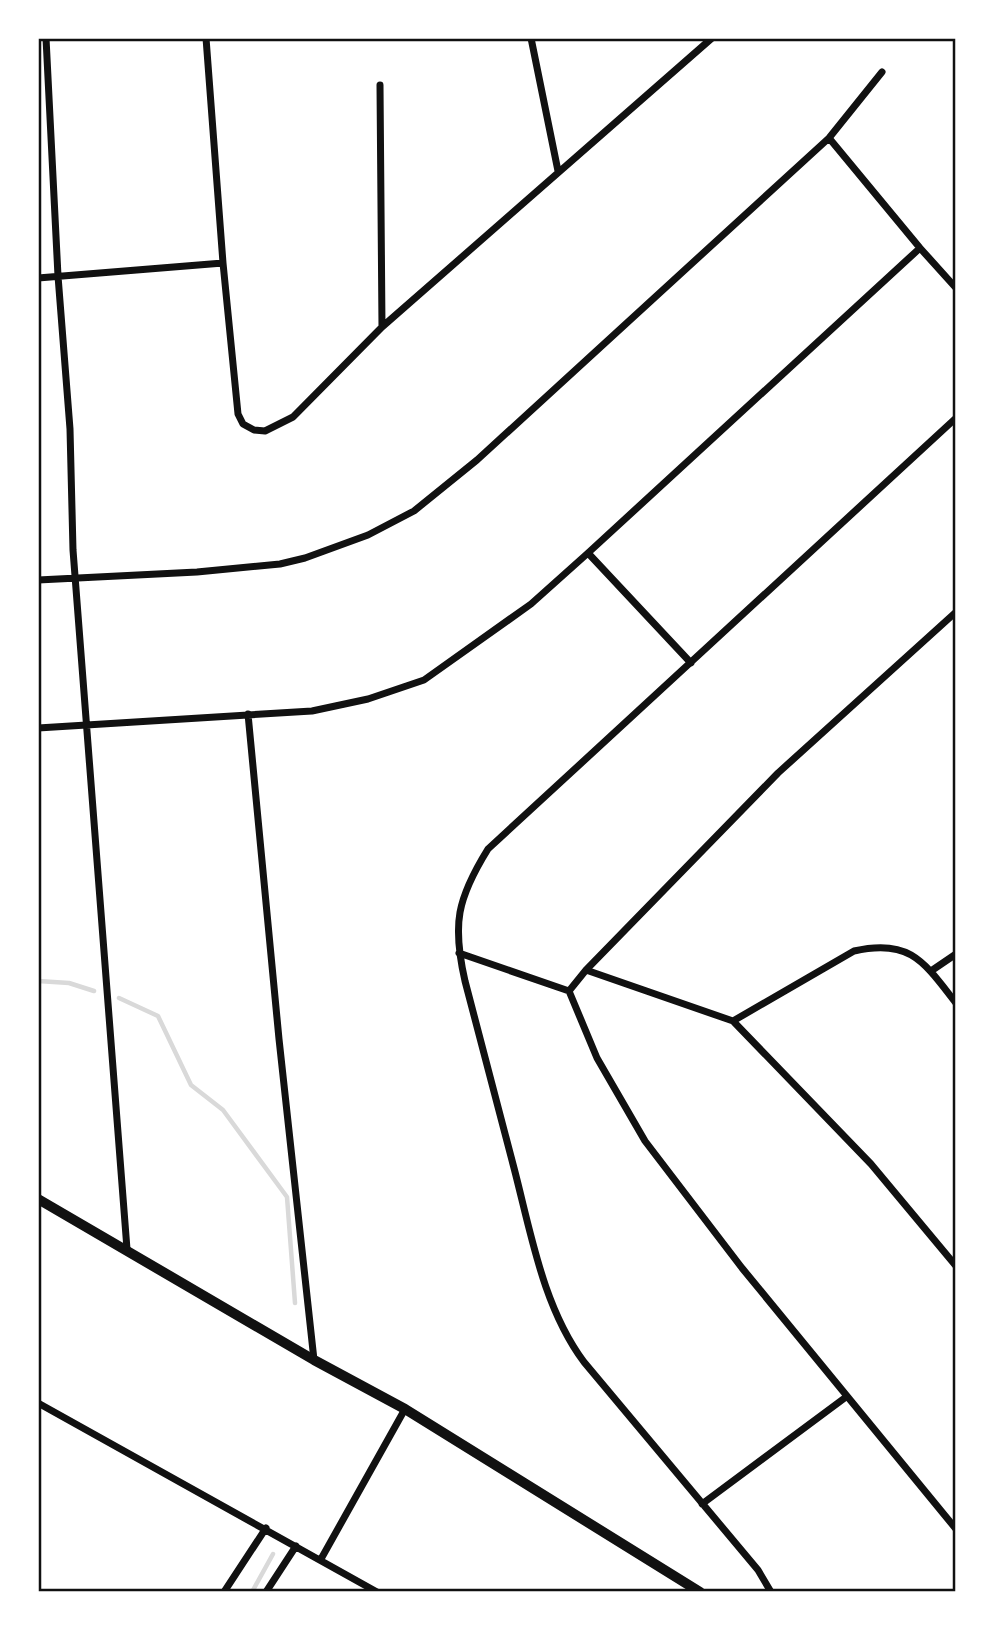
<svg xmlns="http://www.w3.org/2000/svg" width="994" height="1630" font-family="'PT Sans',sans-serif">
<rect width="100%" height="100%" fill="#fff"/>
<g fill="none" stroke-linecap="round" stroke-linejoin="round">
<path stroke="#d9d9d9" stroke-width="4.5" d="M38 981 69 983 94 991
M119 998 158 1016 191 1085 223 1110 287 1197 295 1303
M252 1592 273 1554"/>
<path stroke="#111" stroke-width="7" d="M46 38 58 276 70 429 73 550 127 1249
M206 38 223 263 238 414 243 424 254 430 265 431 293 417 382 327 712 38
M531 38 558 171
M380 85 382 327
M829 138 920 248 956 288
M38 278 223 263
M588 553 691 663
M38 580 197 572 280 564 305 558 368 535 414 511 477 460 829 138 882 72
M956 612 778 773 586 970 569 991 597 1058 645 1141 742 1268 956 1529
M248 714 279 1039 314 1360
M38 728 312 711 368 699 424 680 531 604 588 553 920 248
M459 953 569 991
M586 970 733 1021 871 1164 956 1266
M931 971 956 954
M733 1021 854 951C910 938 924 962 956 1003
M38 1403 377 1592
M702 1504 846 1397
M321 1559 405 1409
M224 1592 266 1528
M266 1592 296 1546
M771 1592 758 1570 584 1362C543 1307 531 1233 514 1168 498 1106 481 1044 465 981 452 924 457 899 488 849L956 418"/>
<path stroke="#111" stroke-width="10" d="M38 1199 314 1360 405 1409 700 1592"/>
</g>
<rect width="994" height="1630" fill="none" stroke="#ffffff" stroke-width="80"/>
<rect x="40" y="40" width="914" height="1550" fill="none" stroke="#111" stroke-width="2.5"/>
</svg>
